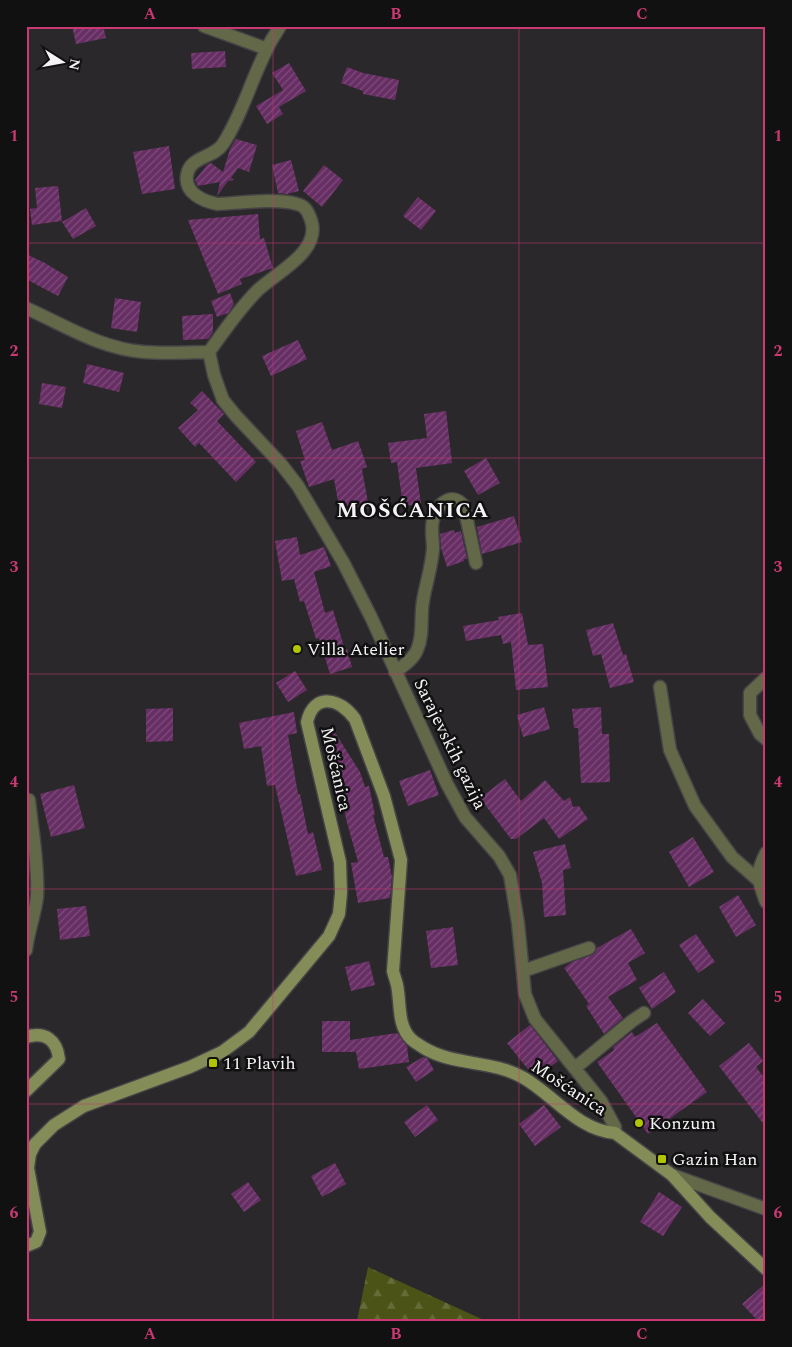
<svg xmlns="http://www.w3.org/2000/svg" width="792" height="1347" font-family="Spectral,serif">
<defs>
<pattern id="forest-firs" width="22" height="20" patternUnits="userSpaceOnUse" patternTransform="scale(1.25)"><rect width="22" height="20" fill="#4b5317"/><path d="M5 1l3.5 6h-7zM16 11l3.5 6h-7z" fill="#666c39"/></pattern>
<pattern id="building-hatch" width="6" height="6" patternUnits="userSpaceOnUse" patternTransform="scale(1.25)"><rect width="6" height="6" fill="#672e64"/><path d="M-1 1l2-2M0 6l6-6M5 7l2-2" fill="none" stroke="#7d4d7b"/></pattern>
</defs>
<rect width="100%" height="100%" fill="#2a282a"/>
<path fill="url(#forest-firs)" d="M368 1267 486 1321H357Z"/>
<path fill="url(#building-hatch)" d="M72 26H103L106 38 76 44Z
M225 51 226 67 192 69 191 53Z
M289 63 306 91 279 107 283 114 267 124 256 106 283 90 272 73Z
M347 67 363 73 399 80 395 100 363 94V91L341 83Z
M236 139 257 145 249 172 238 168 231 178 234 180 228 181 217 196 220 182 198 186 195 180 207 165 211 163 223 172 230 149Z
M169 146 175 189 142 194 133 152Z
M291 160 299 191 287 194 278 193 272 165Z
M324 165 343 180 322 207 303 191Z
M58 186 62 221 32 225 30 209 37 208 35 188Z
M418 197 436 211 421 230 403 216Z
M86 208 96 226 73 239 62 222Z
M258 214 260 239 264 238 273 268 240 279 242 284 218 294 188 220Z
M26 254 45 263 68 277 58 296 26 279Z
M230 293 234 304 228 313 217 317 211 301Z
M115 298 141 302 137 332 111 328Z
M213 314V332L208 339 183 340 182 316Z
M298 340 307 359 271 376 262 356Z
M87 364 124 373 119 392 83 383Z
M42 383 66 387 62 408 39 404Z
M202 391 224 414 217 421 256 462 236 482 199 443 195 447 178 428 198 410 190 403Z
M446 411 452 463 416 468 421 504 403 506 397 462 391 463 388 443 427 438 424 414Z
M322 422 332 450 358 441 367 467 362 469 369 508 340 513 334 479 309 487 300 461 305 460 296 431Z
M486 458 500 483 478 495 464 471Z
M514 516 522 542 482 554 477 527Z
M454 530 455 533 461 531 467 559H464V561L447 567 441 548 440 534Z
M297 537 300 555 324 547 331 566 314 572 325 613 333 610 345 650 347 649 352 667 330 674 319 638 316 639 304 601 300 602 294 579 282 581 275 541Z
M522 613 528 645 543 644 548 687 516 690 511 642 503 644 501 635 466 641 463 626 499 620 498 617Z
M613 623 623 655 626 654 634 682 610 688 601 654 593 656 586 630Z
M295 671 307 690 288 702 276 683Z
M544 707 550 729 523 737 517 715Z
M601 707 602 734H609L610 782 581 783 578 728H574L572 709Z
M173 708V741L146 742V709Z
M294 712 297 733 288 735 298 794H300L308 834 313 832 322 870 296 876 275 785 267 786 261 746 244 749 239 723Z
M334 731 360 772 365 787 369 786 375 815H373L384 857H388L392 877 390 898 358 903 351 863 358 862 346 819 341 792 347 791 336 758H338L332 732Z
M430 770 439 795 408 806 399 781Z
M505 779 521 801 545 780 564 801 570 797 573 807 579 806 588 819 559 839 544 818 516 839H511L480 798Z
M74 785 85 828 51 837 40 794Z
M693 837 714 872 689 887 669 852Z
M565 844 571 868 563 870 566 915 544 917 542 883 533 852Z
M738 895 756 925 736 937 719 907Z
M86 906 90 936 60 940 57 909Z
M453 927 458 965 431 968 426 931Z
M631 929 645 953 628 963 637 980 608 997 623 1018 604 1034 586 1006 589 1004 564 968 572 962 592 955 595 953 597 948Z
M696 934 715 962 698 973 679 945Z
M369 961 375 985 351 991 345 967Z
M664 972 676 992 652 1009 639 988Z
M703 999 725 1023 710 1036 688 1013Z
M322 1021H350V1040L397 1033 407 1046 409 1062 359 1069 356 1052H322Z
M657 1023 707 1092 648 1134 597 1062 614 1050 613 1047 632 1032 635 1037Z
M530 1025 558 1061 537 1077 531 1073 507 1043Z
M749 1043 763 1061 756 1067 766 1080V1127L719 1066Z
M423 1057 427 1058 434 1070 416 1082 406 1067Z
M427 1105 438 1120 415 1137 404 1122Z
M544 1105 561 1127 535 1146 519 1124Z
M335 1163 346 1184 322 1197 311 1176Z
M248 1182 261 1200 244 1212 231 1194Z
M659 1192 682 1207 663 1236 640 1222Z
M766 1283V1321H758L742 1304Z"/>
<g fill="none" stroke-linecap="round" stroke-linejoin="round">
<defs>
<path id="minor" d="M204 26 267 49
M26 308C64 325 101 349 144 352 166 354 188 352 209 352L214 375 223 400 236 416 281 464 298 486 343 562 371 617 447 784 465 817 499 856 510 875 518 923 525 994 535 1019 601 1101 615 1127V1133
M209 352C224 331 239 309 257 291 275 273 322 252 311 220 308 212 306 206 297 204 276 198 239 203 217 204 203 201 184 193 187 175 190 156 214 158 223 144 242 115 251 80 267 49 270 41 276 34 280 26
M395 672C403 666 413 660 417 650 424 635 420 617 423 601 426 583 432 566 433 548 433 538 430 526 434 517 439 502 452 492 464 506L476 563
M766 678 750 693V715L760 734 766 739
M660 687 670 750 695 806 732 857 757 879
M766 853C755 874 758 880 766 902
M26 950C28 932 35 914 37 897 39 868 32 829 29 800
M523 971 589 948
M575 1068 632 1021 644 1013
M672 1175 766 1209"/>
<path id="secondary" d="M26 1037C45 1031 57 1040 59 1059L26 1091
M26 1246 36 1242 40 1232 28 1168 30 1154 35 1144 54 1125 84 1106 190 1067 222 1052 249 1032 329 936 339 914 341 893 340 862 307 722C314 692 340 698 355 719L384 796 401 860 393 971C394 976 396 980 397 985 401 1004 397 1025 411 1039 415 1043 420 1045 424 1048 454 1066 492 1060 522 1077 553 1094 577 1130 615 1133L672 1175 710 1217 766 1269"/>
</defs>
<use href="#minor" stroke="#464446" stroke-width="15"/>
<use href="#secondary" stroke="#464446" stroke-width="15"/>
<use href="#minor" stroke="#636948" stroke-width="12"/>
<use href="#secondary" stroke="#848d58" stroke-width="12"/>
</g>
<path fill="none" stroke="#ca3972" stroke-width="1" stroke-opacity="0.55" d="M273 26V1321M519 26V1321M26 243H766M26 458H766M26 674H766M26 889H766M26 1104H766"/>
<g fill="#b1c500" stroke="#121112" stroke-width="2">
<circle cx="297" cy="649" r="5"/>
<rect x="208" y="1058" width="10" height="10" rx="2.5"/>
<circle cx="639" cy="1123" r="5"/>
<rect x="657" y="1154" width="10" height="10" rx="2.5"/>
</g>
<g text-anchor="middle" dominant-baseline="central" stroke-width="5" stroke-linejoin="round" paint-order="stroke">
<g font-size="18" fill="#f5f3f5" stroke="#121112" text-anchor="start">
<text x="307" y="649">Villa Atelier</text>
<text x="223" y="1063">11 Plavih</text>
<text x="649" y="1123">Konzum</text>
<text x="672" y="1159">Gazin Han</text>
</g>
<g font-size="18" fill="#f5f3f5" stroke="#121112">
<text transform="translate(450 744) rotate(64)">Sarajevskih gazija</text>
<text transform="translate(336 769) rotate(77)">Mošćanica</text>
<text transform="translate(569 1088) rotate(33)">Mošćanica</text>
</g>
<g font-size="22" font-weight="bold" letter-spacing="1" fill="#f5f3f5" stroke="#121112">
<text x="413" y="510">MOŠĆANICA</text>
</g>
</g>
<rect width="792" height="1347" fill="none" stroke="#121112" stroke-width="55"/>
<g transform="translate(62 62) rotate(101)" stroke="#121112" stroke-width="4" paint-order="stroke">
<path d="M0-4L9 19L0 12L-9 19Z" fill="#f5f3f5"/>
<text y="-8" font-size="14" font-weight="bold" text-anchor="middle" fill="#f5f3f5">N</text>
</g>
<rect x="28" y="28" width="736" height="1292" fill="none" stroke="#ca3972" stroke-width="2"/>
<g font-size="16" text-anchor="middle" font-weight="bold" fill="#ca3972">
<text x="150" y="19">A</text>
<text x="396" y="19">B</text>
<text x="642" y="19">C</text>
<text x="14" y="141">1</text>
<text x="778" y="141">1</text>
<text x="14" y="356">2</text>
<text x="778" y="356">2</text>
<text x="14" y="572">3</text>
<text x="778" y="572">3</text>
<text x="14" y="787">4</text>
<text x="778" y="787">4</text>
<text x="14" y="1002">5</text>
<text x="778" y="1002">5</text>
<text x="14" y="1218">6</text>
<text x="778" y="1218">6</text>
<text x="150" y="1339">A</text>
<text x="396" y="1339">B</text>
<text x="642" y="1339">C</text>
</g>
</svg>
